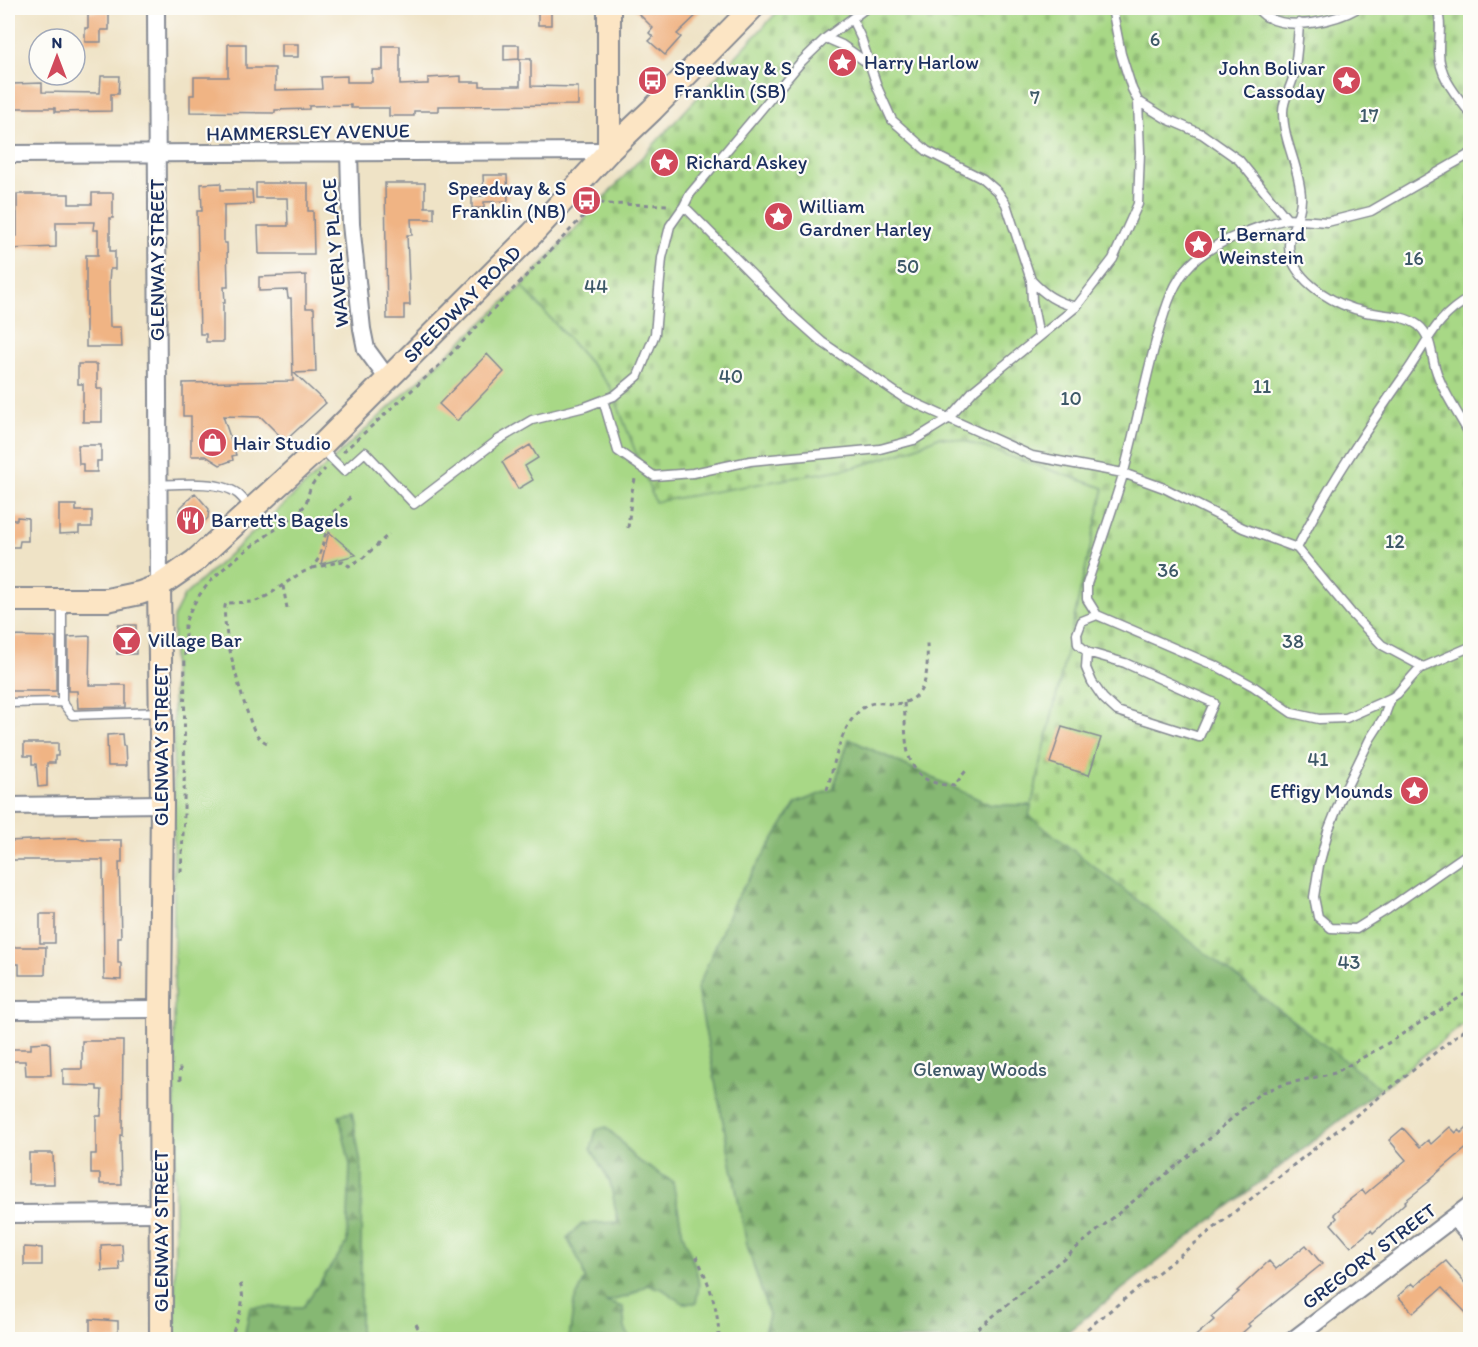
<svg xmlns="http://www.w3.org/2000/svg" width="1478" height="1347" font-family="Itim,sans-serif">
<defs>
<pattern id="forest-firs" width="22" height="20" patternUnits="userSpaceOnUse" patternTransform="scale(1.5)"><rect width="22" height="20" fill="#86b873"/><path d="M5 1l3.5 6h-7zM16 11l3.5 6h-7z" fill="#6d9662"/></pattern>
<pattern id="cemetery-stones" width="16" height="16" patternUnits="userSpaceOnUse" patternTransform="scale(1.5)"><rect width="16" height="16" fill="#a8d886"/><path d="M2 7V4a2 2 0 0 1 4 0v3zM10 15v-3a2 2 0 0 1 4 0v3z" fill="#90ba76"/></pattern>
</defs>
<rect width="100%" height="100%" fill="#fdfcf7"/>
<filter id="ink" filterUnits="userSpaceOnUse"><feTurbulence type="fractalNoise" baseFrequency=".0167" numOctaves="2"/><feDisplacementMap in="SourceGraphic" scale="12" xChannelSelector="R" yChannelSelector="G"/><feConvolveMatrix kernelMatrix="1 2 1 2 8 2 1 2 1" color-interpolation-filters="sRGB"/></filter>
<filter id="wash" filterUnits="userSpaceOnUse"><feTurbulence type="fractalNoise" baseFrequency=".008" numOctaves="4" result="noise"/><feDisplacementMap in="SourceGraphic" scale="24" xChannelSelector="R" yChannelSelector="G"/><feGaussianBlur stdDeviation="1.35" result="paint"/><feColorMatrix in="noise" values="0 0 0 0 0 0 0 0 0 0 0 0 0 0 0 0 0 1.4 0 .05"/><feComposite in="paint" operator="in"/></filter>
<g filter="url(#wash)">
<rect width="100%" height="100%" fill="#efe3c6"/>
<path fill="#a8d886" stroke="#628472" stroke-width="1.5" d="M522 286 610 386 856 467 909 450 938 437 962 440 1104 488 1029 816 787 1339H175L173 618 184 596Z"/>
<path fill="url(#forest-firs)" stroke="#507468" stroke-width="1.5" d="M849 739 991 805H1026L1098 812 1470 1019 1058 1339H762L769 1315 747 1245 697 989 734 902 796 803 833 789Z
M352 1112 362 1170 360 1339H244L250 1307H303L347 1243 350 1165 339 1115Z
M606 1127 620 1140 634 1158 673 1182 683 1235 696 1269 699 1285 696 1303H683L662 1289 647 1285 629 1296 606 1302 623 1307 625 1328 631 1339H569L574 1302 585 1279 581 1264 567 1238 582 1224 618 1222 610 1182 591 1149 596 1130Z"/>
<path fill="url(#cemetery-stones)" stroke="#628472" stroke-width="1.5" d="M781 8H1470V1019L1381 1089 1029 816 1104 488 962 440 938 437 909 450 856 467 655 502 610 386 522 286Z"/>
<g id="blocks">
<path fill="#f0b484" d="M633 8H704L677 34 681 37 665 55 649 41 653 37 649 33 653 28Z
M538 10H551V25H538Z
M88 12H109V30H101V42H85V28H88Z
M228 44H246V68H275V90L322 89 321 77 347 76V82H372V70H383V46H400V85L424 84H428V78L461 76V82H480V86H520V59H531V86L578 87V105L438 106V111H414V116H389V108H351V105L309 106V109L275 110V113L190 112V95H194V77H228Z
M281 44H298V57H281Z
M504 45H519V59L504 60Z
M101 76H119L118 94H111V111L55 112V108H12V84L42 83V92L100 93Z
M483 175H507L508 201 484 202V208H472V196H484Z
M221 183V190H252L253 204 224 205V243H227L228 287H224L225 303H223V342H206V334H200L197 211H202L201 184Z
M256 183H308V211H313L314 254H259L258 226H288L287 198H256Z
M385 183H425V207H434V219H411L412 235H407L410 305H404V319H387Z
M92 193H113V218H110V251H115V269H110L109 283 110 327H121L122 347H86V255H98V230H93L94 222H56V247L9 249V236H17V194H69V204H92Z
M306 275V308H314L316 372 294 373 326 403 285 441 261 417 223 416 236 455 232 456 233 460 220 465 206 456H191V416H183V383L293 381 291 298H288L287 290 259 291V277Z
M487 354 504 372 457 421 439 404Z
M78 364H97V389H102V422H83V384H78Z
M78 445H101V461H97V472H83V464H79Z
M530 445 538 458 525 466 533 480 518 489 502 462Z
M195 493 209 509 208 518 196 529H186L178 521 179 509Z
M59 505H76V511H92V527H79V533L59 534Z
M17 517 28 518V541H20L19 547H8V520H17Z
M329 532 356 555 321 564Z
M118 625H136V654H117Z
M8 636 56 637V691H8Z
M90 636 89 685H126V707L78 708 77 691H68V637Z
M1062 727 1101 738 1089 775 1050 763Z
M122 734 123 746H125L126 766H108L107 735Z
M24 743H58V756H55V763H47V786L38 787 36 764H32V756H24Z
M78 838 83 840H122V862H119L121 937H118V963H121V980L104 979 103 860H8V841Z
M40 914H55V943H40Z
M8 947H46L45 975H19V964H8Z
M82 1041H123L122 1135H120V1145L121 1184H100V1174H91V1154H96V1116H101L102 1090H97V1086L63 1085V1069H82Z
M48 1042 50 1044 51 1075H26L25 1061H8V1049H31V1043Z
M1470 1124V1145L1429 1180 1430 1181 1405 1201 1406 1202 1373 1233 1371 1230 1351 1247 1331 1224 1337 1218 1334 1214 1348 1201 1362 1190 1365 1194 1406 1160 1389 1140 1403 1128 1420 1147 1428 1140 1431 1144 1450 1127 1456 1133 1458 1130 1461 1133Z
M29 1153H53L54 1184H29Z
M122 1244 123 1261 119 1262 120 1270 102 1271 101 1245Z
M1306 1245 1322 1264 1248 1324 1250 1326 1234 1340H1191L1214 1320 1211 1317 1239 1292 1237 1291 1269 1261 1276 1269Z
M24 1247 42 1248V1265H24Z
M1446 1261 1470 1289V1317L1442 1288 1413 1313 1398 1296 1412 1283 1415 1286Z
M90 1319 118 1321V1340H90Z"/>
</g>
</g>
<g filter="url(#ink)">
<use href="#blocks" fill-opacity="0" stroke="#858992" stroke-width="1.5"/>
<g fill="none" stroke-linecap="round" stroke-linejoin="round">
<defs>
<path id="lane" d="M1256 8C1259 10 1263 15 1267 17 1293 31 1335 21 1358 8
M1437 8C1442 22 1439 35 1439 50 1438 75 1456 95 1470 113
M852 19 861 38 878 89 892 120 927 151 983 179 998 192 1006 204 1031 280 1032 301 1039 336
M1299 23C1298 42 1297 59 1293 78 1290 89 1283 100 1283 112 1283 141 1300 168 1301 197 1302 221 1283 234 1291 258 1302 286 1337 306 1366 312 1383 315 1404 315 1418 325 1431 335 1431 353 1435 367 1442 391 1458 413 1470 435
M826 38 842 45 869 64
M1138 101 1167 119 1202 134 1239 160 1287 219 1327 222 1371 211 1470 154
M684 206 795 318 822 342 904 398 1032 456 1123 473 1164 488 1243 528 1297 548 1352 614 1382 645 1423 667
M1287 219C1258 226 1213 242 1192 263 1171 283 1164 314 1156 341 1144 385 1135 431 1123 475 1112 511 1099 548 1087 584V599L1097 615 1218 667 1253 686 1292 713 1319 719 1346 718 1391 698 1397 694 1419 669 1470 647
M1031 280C1045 295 1056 302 1076 307
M603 400 618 451 654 476 693 473 750 461 880 449 914 440 948 419 974 390 1076 307 1113 259 1138 204 1140 152 1138 101 1132 89 1121 54 1112 8
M320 447 344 471 365 452 414 504 498 440 532 420 585 407 614 396 638 376 655 334 662 258 670 226 684 206 690 194 801 62 826 38 866 8
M158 485C180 484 221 480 238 494 243 498 247 504 251 509
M1297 548C1328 486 1366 430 1406 373 1428 342 1435 317 1470 298
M1087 652 1086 668 1092 682 1103 698 1117 711 1199 737 1214 703 1125 663 1087 652 1078 644 1077 634 1082 621 1097 615
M1391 698 1384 717 1370 739 1342 796 1328 831 1319 865 1314 897 1318 917 1331 928 1356 929 1388 909 1470 852
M62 702V601
M8 703 62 702 72 715 160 712"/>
<path id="street" d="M156 8 159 586
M349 152 351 224 362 329 366 349 388 379
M8 154 609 151
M8 806 162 804
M8 1010 160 1009
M8 1214 160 1213
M1455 1218 1470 1235
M1293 1340 1470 1205"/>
<path id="secondary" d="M609 8V151
M159 586 162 804 160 1009 161 1340
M8 600H107L140 593 159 586 195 561 320 447 532 234 609 151 652 110 752 8"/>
</defs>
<use href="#lane" stroke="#858992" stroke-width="11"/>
<use href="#street" stroke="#858992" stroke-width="20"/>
<use href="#secondary" stroke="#858992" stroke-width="26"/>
<path stroke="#858992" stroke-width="3" stroke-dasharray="4.5 4.5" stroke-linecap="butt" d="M593 196 604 204 671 205
M343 452 443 362 598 201
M628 528 632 491 636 475
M313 568 343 561 349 566 363 558 389 534
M283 586 287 608
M904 703C907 732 900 774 936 783 941 785 948 785 954 786L968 768
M267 743C261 740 257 736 254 730 245 711 218 620 226 603L254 602 267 596 299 574 312 568 319 558 331 514 352 496
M827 790C835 763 840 724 864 707 872 701 883 703 891 704 929 704 928 672 927 643
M181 872 184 815 185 624C198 582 238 556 273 531 282 525 298 514 305 505 308 500 308 492 311 487 314 480 320 475 325 469
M180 1081V1064
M696 1256C709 1282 719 1310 719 1340
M416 1324 424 1340
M230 1340C237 1320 248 1301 239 1281
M964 1340 1209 1139 1260 1093 1285 1084 1335 1073 1385 1045 1470 991
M1073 1340 1470 1025"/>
<use href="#lane" stroke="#fff" stroke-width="8"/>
<use href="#street" stroke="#fff" stroke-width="16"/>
<use href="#secondary" stroke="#fce5c4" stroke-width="22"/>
</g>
</g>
<defs>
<symbol id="sight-disc" viewBox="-11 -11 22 22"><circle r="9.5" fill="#d1495b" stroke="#fdfcf7"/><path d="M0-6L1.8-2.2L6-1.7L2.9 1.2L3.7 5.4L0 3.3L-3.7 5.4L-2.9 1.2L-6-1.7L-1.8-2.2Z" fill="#fff"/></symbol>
<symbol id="bus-disc" viewBox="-11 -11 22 22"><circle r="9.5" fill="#d1495b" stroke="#fdfcf7"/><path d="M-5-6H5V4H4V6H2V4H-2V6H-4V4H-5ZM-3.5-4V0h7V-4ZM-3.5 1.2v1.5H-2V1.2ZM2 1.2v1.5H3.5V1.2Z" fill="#fff"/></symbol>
<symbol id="shop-disc" viewBox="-11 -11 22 22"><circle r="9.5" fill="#d1495b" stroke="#fdfcf7"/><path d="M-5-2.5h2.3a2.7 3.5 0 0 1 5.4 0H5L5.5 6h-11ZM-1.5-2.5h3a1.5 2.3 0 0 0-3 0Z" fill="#fff"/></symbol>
<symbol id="restaurant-disc" viewBox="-11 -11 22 22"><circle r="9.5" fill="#d1495b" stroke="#fdfcf7"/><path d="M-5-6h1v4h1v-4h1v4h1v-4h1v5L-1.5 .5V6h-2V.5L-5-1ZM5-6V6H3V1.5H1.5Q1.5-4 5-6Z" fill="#fff"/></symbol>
<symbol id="bar-disc" viewBox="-11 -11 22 22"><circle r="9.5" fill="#d1495b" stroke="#fdfcf7"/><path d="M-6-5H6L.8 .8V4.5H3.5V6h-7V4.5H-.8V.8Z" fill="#fff"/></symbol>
</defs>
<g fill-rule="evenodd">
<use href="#sight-disc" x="826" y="46" width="33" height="33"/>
<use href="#bus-disc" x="636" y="64" width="33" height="33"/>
<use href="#sight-disc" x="1330" y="64" width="33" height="33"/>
<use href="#sight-disc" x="648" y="146" width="33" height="33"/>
<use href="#bus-disc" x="570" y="184" width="33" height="33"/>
<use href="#sight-disc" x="762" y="200" width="33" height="33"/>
<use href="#sight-disc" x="1182" y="228" width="33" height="33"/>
<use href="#shop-disc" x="196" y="426" width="33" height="33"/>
<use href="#restaurant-disc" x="174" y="504" width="33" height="33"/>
<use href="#bar-disc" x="110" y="624" width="33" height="33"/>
<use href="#sight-disc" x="1398" y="774" width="33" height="33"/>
</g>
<g text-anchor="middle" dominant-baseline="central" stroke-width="4.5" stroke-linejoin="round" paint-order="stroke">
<g font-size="20" fill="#3e5968" stroke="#fdfcf7">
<text x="1155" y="39">6</text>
<text x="1035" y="97">7</text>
<text x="1369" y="115">17</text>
<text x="1414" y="258">16</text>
<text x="908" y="266">50</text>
<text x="596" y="286">44</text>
<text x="731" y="376">40</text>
<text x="1262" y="386">11</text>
<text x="1071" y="398">10</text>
<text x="1395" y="541">12</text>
<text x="1168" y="570">36</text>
<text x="1293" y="641">38</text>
<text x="1318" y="759">41</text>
<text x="1349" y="962">43</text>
<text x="980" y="1069">Glenway Woods</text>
</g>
<g font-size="20" fill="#1b2f5e" stroke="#fdfcf7" text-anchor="start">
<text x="864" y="62">Harry Harlow</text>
<text x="674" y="68">Speedway &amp; S<tspan x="674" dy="23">Franklin (SB)</tspan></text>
<text x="1325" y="68" text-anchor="end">John Bolivar<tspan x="1325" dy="23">Cassoday</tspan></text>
<text x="686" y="162">Richard Askey</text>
<text x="566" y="188" text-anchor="end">Speedway &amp; S<tspan x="566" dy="23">Franklin (NB)</tspan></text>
<text x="799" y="206">William<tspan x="799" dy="23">Gardner Harley</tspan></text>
<text x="1219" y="234">I. Bernard<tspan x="1219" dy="23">Weinstein</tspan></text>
<text x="233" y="443">Hair Studio</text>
<text x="211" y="520">Barrett's Bagels</text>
<text x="148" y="640">Village Bar</text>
<text x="1393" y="791" text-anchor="end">Effigy Mounds</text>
</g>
<g font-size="20" fill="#1b2f5e" stroke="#fdfcf7">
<text transform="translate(308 132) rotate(-1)">HAMMERSLEY AVENUE</text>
<text transform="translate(335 253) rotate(-95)">WAVERLY PLACE</text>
<text transform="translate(157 260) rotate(-90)">GLENWAY STREET</text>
<text transform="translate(462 304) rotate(-45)">SPEEDWAY ROAD</text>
<text transform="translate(161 745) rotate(-90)">GLENWAY STREET</text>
<text transform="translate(161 1231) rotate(-90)">GLENWAY STREET</text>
<text transform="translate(1369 1256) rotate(-37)">GREGORY STREET</text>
</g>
</g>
<rect width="1478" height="1347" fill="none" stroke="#fdfcf7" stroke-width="30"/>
<g transform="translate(57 57)"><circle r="28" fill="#fdfcf7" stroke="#a3aaba" stroke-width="1.5"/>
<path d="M0-4.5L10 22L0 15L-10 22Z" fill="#d1495b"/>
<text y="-9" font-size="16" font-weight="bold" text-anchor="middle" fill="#1b2f5e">N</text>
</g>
</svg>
